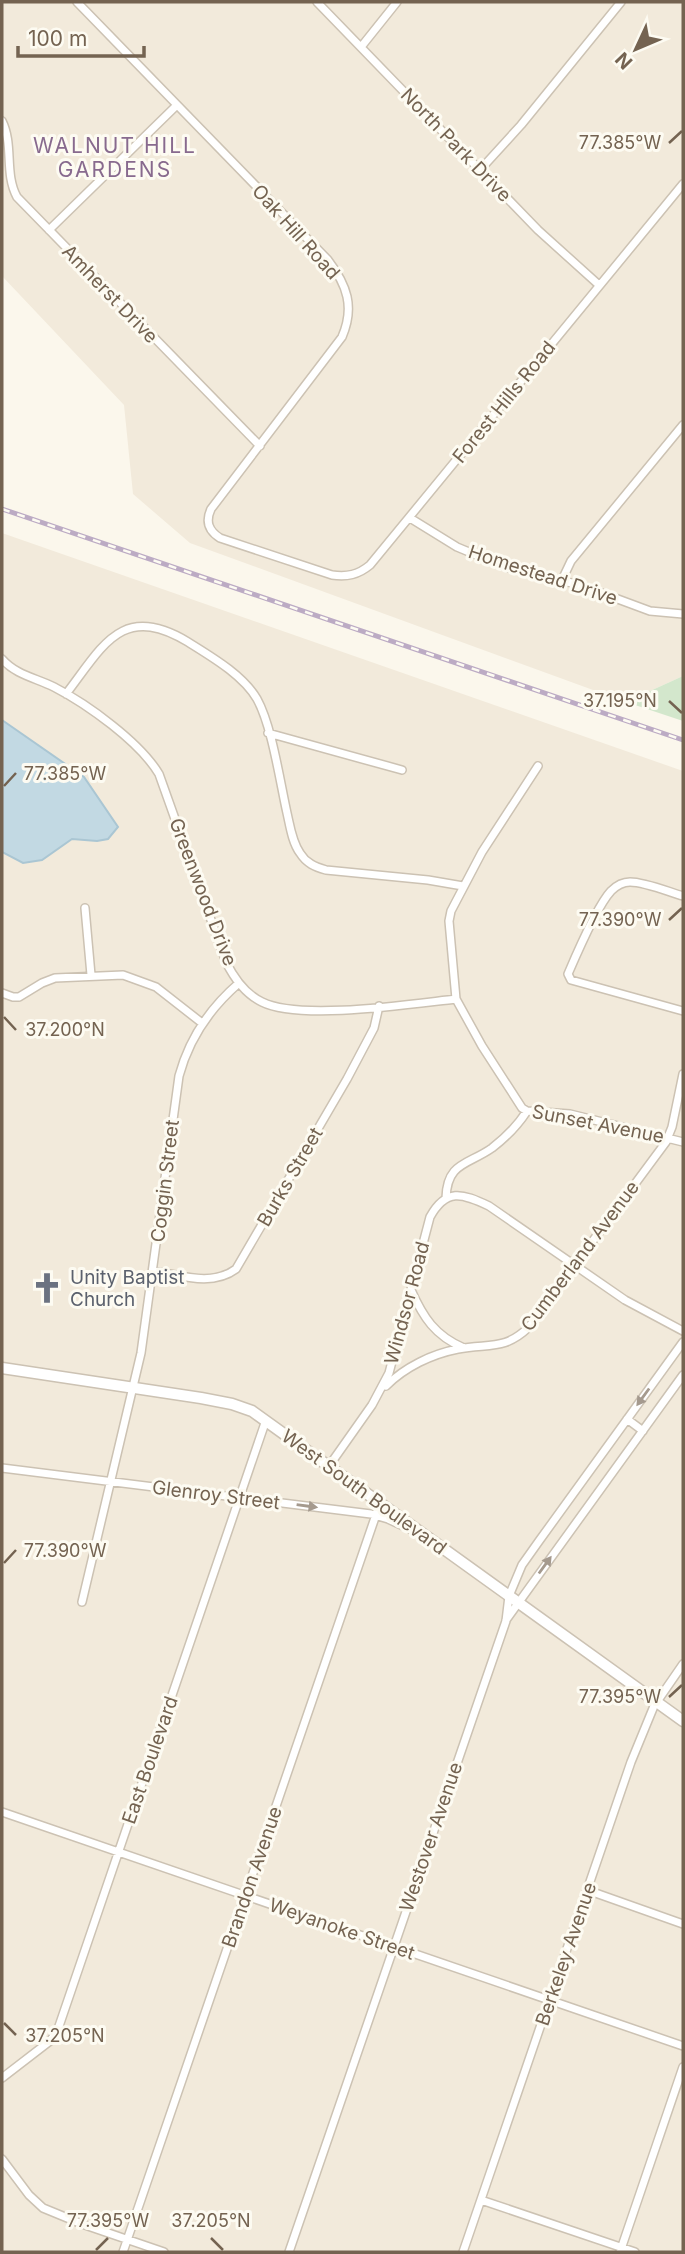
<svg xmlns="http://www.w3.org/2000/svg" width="685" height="2254" font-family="Inter,sans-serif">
<rect width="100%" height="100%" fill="#fbf7ec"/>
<path fill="#f2eadb" d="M2 2H683V676L626 702 190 543 133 494 124 405 2 276Z
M2 533 683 771V2252H2Z"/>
<path fill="#d3e7cc" d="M683 676V721L626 702Z"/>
<path fill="#c2d9e3" stroke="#aac6d3" stroke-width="2" d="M2 720 84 777 118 827 108 839 97 841 72 839 42 860 23 863 2 852Z"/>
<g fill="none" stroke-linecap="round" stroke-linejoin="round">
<defs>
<path id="minor" d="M77 2 328 260C347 285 355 307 342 337L211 509C205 522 209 531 220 538L332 575C347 577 358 575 370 565L683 184
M317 2 538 230 599 285
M361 47 397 2
M2 121C14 145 4 173 17 197L260 446
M480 170 521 125 621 2
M49 230 177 105
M410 518 457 547 505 567 580 585 650 611 683 614
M562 580 571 561 683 425
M2 659C16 675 36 678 54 687 87 704 140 742 159 774L226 962C234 978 245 994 262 1002 300 1021 411 1004 456 999
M66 694C103 646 122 602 188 642 212 657 243 675 257 699 272 726 280 782 287 813 290 826 292 842 300 853 306 863 315 867 326 870L428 880 463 886
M268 733 402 770
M538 766 482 852 451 911 449 921 456 999 482 1046 522 1108 527 1111 570 1114 683 1142
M683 896C669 892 645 882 630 882 623 882 616 886 611 891 597 906 577 953 568 974L571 980 683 1011
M85 908 91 975
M2 993 13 997H19L42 983 55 978 123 975 156 987 202 1023
M446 1198C447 1162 468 1165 492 1148 505 1138 518 1125 527 1111
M153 1271C180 1275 212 1287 236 1269L347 1079 374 1028 379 1006
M411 1290C423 1317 435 1336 464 1348
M386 1386C405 1367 432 1354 458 1349 489 1343 504 1351 529 1327L666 1142 672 1127 683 1074
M627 1419 643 1431
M329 1466 372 1405 389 1373 430 1217C446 1188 462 1193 489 1206L625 1300 683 1331
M2 1468 371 1514 388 1519 412 1530
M82 1602 141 1353 179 1076C189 1039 210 1008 239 983
M506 1620 683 1375
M2 1812 683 2046
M587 1890 683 1924
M2 2078 50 2041 57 2032 266 1420
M2 2159 29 2195 43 2208 82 2224 164 2252
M481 2200 635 2252
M123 2252 380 1503
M289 2252 485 1682 506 1621 509 1596 522 1565 539 1541 683 1342
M463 2252 631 1762 654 1706 683 1664
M620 2252 683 2067"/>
<path id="tertiary" d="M2 1368 201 1398 232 1404 252 1411 683 1721"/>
</defs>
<use href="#minor" stroke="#ccc2b3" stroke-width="10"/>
<use href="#tertiary" stroke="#ccc2b3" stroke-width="13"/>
<use href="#minor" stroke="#fff" stroke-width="7"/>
<use href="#tertiary" stroke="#fff" stroke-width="10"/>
<defs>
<path id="rail" d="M2 509 683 740"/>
</defs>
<use href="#rail" stroke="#bcabc4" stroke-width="5"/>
<use href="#rail" stroke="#fdfbf2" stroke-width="2.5" stroke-dasharray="8" stroke-linecap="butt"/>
</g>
<defs><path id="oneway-solid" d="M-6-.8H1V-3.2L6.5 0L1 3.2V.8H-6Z" transform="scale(1.75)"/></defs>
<g fill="#a59a8e">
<use href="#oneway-solid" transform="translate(643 1397) rotate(126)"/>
<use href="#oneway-solid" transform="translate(307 1506) rotate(8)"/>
<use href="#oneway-solid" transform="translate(545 1565) rotate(-54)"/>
</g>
<path fill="none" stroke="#746351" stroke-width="2.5" d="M669 143 682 131M669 701 682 713M4 786 16 773M669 920 682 908M4 1017 16 1030M4 1563 16 1550M669 1697 682 1685M4 2023 16 2035M211 2238 223 2250M96 2250 108 2238"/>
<defs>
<symbol id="church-bare" viewBox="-9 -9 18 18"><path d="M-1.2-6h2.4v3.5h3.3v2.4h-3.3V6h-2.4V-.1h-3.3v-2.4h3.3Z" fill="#6b7280" stroke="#fdfbf2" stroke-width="2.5" paint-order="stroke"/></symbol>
</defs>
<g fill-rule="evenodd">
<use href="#church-bare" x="25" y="1266" width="44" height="44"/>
</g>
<g text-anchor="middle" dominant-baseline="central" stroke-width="6" stroke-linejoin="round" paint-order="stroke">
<g font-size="19" fill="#746351" stroke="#fdfbf2">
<text transform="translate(456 145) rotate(46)">North Park Drive</text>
<text transform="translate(296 232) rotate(48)">Oak Hill Road</text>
<text transform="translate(110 294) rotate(46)">Amherst Drive</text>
<text transform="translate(504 402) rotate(-51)">Forest Hills Road</text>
<text transform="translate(543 575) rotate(18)">Homestead Drive</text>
<text transform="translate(203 892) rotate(69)">Greenwood Drive</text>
<text transform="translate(598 1124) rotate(11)">Sunset Avenue</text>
<text transform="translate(290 1177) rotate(-60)">Burks Street</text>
<text transform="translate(165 1181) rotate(-83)">Coggin Street</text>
<text transform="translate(580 1256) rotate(-53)">Cumberland Avenue</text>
<text transform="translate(407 1303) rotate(-75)">Windsor Road</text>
<text transform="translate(364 1492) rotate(36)">West South Boulevard</text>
<text transform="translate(216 1495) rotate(7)">Glenroy Street</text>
<text transform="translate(150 1760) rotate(-71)">East Boulevard</text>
<text transform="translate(431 1837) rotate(-71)">Westover Avenue</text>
<text transform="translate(252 1877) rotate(-71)">Brandon Avenue</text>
<text transform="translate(342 1929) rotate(19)">Weyanoke Street</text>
<text transform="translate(566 1954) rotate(-71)">Berkeley Avenue</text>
</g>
<g font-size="19" fill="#5b616d" stroke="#fdfbf2" text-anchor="start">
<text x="70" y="1277">Unity Baptist<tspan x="70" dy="22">Church</tspan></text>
</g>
<g font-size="21" letter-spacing="2" fill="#886a8e" stroke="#fdfbf2">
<text x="115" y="145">WALNUT HILL<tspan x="115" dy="24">GARDENS</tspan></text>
</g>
</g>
<g font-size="18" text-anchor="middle" fill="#746351" stroke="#fdfbf2" stroke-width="6" stroke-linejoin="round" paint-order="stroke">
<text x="620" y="149">77.385°W</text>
<text x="620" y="707">37.195°N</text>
<text x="65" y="780">77.385°W</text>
<text x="620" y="926">77.390°W</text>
<text x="65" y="1036">37.200°N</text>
<text x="65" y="1557">77.390°W</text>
<text x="620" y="1703">77.395°W</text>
<text x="65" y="2042">37.205°N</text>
<text x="211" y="2227">37.205°N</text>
<text x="108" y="2227">77.395°W</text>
</g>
<rect width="685" height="2254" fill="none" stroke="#746351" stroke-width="7"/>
<g transform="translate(636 49) rotate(226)" stroke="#fdfbf2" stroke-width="5" paint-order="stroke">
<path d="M0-5L12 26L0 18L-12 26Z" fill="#746351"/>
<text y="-10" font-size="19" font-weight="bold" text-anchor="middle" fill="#746351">N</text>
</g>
<path d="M18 46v10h126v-10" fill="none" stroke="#746351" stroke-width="3.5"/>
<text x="28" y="46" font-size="21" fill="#746351" stroke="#fdfbf2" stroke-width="5" paint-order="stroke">100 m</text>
</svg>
